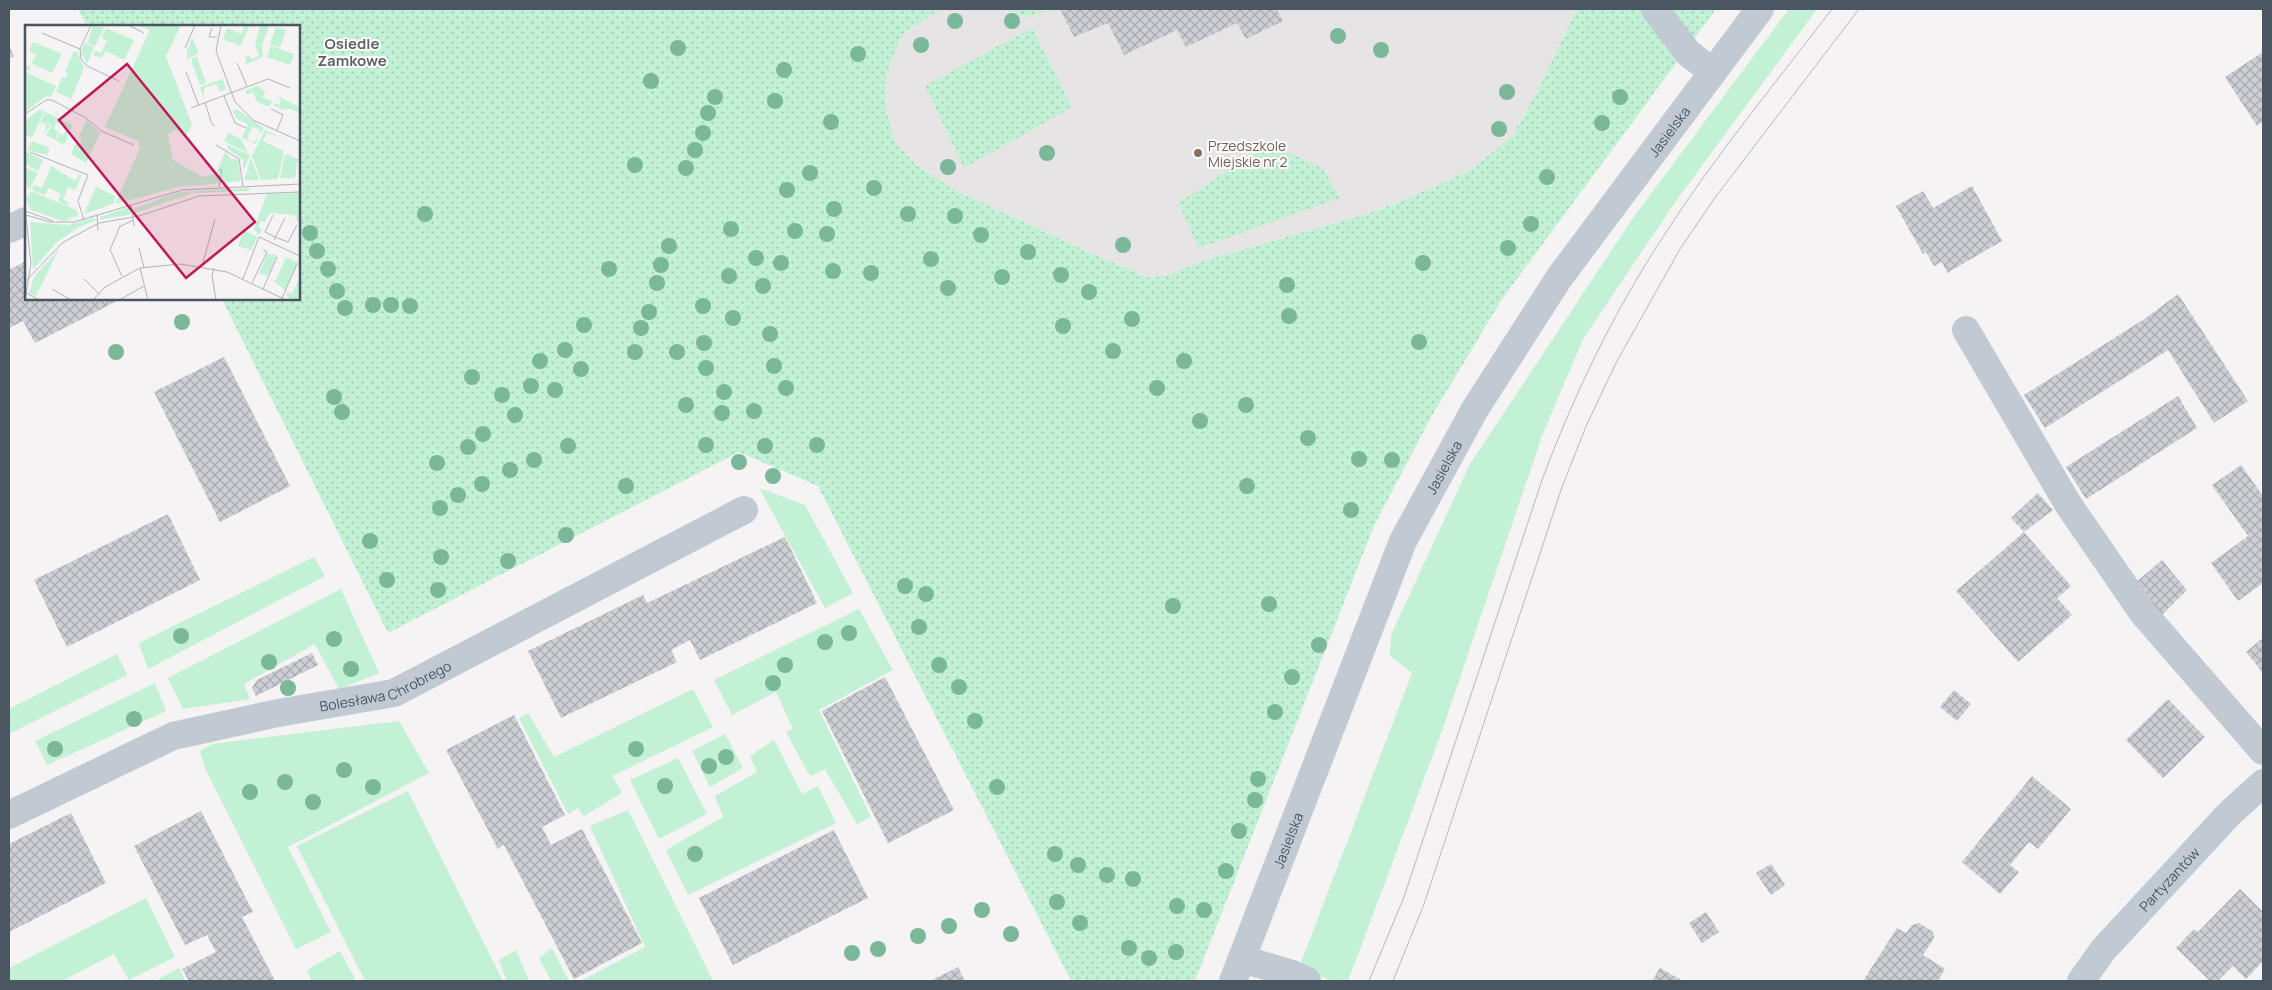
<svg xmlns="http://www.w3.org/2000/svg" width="2272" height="990" font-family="Manrope,sans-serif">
<defs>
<pattern id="park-dots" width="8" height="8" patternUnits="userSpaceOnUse" patternTransform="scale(1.25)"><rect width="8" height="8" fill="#c3f1d5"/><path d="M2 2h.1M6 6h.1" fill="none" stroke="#a0c6b0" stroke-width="1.8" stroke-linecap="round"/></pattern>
<pattern id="building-cross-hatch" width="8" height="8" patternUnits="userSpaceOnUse" patternTransform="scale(1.25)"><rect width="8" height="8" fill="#cdcfd5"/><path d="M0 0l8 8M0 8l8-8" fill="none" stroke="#a8abb0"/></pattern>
</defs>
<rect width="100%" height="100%" fill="#f5f3f3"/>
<path fill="#e6e4e5" d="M945 9H1005L1028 17 1050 9H1577L1536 93 1513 135 1471 170 1395 204 1360 216 1203 261 1168 275 1150 278 1097 256 953 189 915 164 894 141 886 106 887 72 903 34 937 11Z"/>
<path fill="#c3f1d5" d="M1789 9H1817L1676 201 1583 339 1542 436 1443 728 1348 981H1335L1298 970 1412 673 1390 656 1391 635 1470 464 1635 215Z
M759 488 805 505 853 593 825 608Z
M314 557 325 576 148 669 139 643Z
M341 589 379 673 339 689 315 644 244 684 250 699 183 709 168 678Z
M859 609 893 670 819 710 871 817 857 824 825 769 810 776 786 732 793 729 776 692 732 715 714 680Z
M117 654 127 675 9 734V709Z
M155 683 166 711 47 765 35 741Z
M693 689 713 727 612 776 622 793 584 816 578 808 568 814 519 718 528 713 554 757Z
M399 721 429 773 288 847 331 932 296 949 205 768 200 751 212 744Z
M725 734 743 768 710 787 692 751Z
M774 740 802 794 818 786 836 823 688 895 666 850 723 817 715 796 757 772 750 756Z
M678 758 707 814 659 839 630 780Z
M408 791 503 981H365L297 846Z
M628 810 713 981H581L645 947 590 826Z
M146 898 175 957 129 980 114 954 62 981H9V968Z
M552 948 569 981H551L539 958Z
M516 950 529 981H507L499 960Z
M340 951 356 981H312L307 970Z
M179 968 185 981H155Z"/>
<path fill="url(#park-dots)" d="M78 9H945L937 11 903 34 887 72 886 106 894 141 915 164 953 189 1097 256 1150 278 1168 275 1203 261 1360 216 1395 204 1471 170 1513 135 1536 93 1577 9H1716L1502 299 1430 419 1374 526 1195 981H1071L818 486 739 452 388 633 222 299H299V26H87Z
M1005 9H1044L1045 11 1028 17Z
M1032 28 1072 107 964 168 925 86Z
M1267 145 1290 153 1323 169 1340 198 1199 248 1178 203Z"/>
<path fill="url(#building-cross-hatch)" d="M1060 9H1277L1283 21 1246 39 1237 23 1186 47 1177 30 1124 55 1108 23 1074 37Z
M9 46 14 56 9 59Z
M2263 52V121L2257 126 2225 77Z
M1972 186 2002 241 1947 273 1942 262 1934 266 1926 252 1923 254 1896 206 1923 191 1933 208Z
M26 261V299H121L35 343 23 321 9 328V270Z
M2178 294 2248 401 2214 423 2168 350 2045 428 2024 395 2146 318Z
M224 357 290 486 220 522 154 392Z
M2178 396 2197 428 2086 499 2066 467Z
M2241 465 2263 496V583L2238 601 2211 563 2248 536 2212 485Z
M2038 493 2053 510 2024 532 2011 518Z
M168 514 200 580 67 647 34 580Z
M2024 532 2071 586 2057 598 2072 615 2018 662 1956 591Z
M785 537 817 603 700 660 690 640 671 650 677 662 561 718 528 651 643 595 647 603Z
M2162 560 2187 590 2161 616 2134 584Z
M2263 638V673L2246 652Z
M312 653 318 665 256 696 252 688 257 680Z
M885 677 954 810 888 843 822 711Z
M1954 690 1971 704 1957 721 1940 707Z
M2168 699 2205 737 2163 778 2126 740Z
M514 715 565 815 542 827 551 845 582 829 642 943 574 979 504 845 498 849 446 750Z
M2032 776 2071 809 2038 849 2029 842 2010 865 2019 872 2000 894 1962 862Z
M201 811 253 912 242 917 275 981H189L182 969 216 952 207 935 185 945 134 846Z
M71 813 106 883 9 932V844Z
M834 830 868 898 733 965 699 898Z
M1771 864 1785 885 1771 895 1756 873Z
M2240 889 2263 912V961L2246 979 2233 966 2218 981H2210L2176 948 2194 929 2198 932Z
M1706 912 1719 932 1702 943 1689 923Z
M1919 923 1933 932 1934 938 1923 955 1945 969 1938 981H1863L1897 928 1906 933 1912 925Z
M958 967 965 981H930Z
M1660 968 1683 981H1652Z"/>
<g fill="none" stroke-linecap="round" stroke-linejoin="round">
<g stroke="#c1cad2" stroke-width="28">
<path d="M1655 9 1688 53 1713 72"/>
<path d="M9 229 26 221"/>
<path d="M1966 330 2068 504 2143 613 2263 751"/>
<path id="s1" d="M9 815 173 736 278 713 394 693 744 510"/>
<path d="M1242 959 1292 974 1307 981"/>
<path id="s2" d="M1233 981 1403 541 1475 409 1559 278 1760 9"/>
<path id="s3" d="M2081 981 2103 950 2229 814 2263 783"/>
</g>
<path stroke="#b5b8bd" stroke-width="1" d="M1369 981 1404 897 1542 480C1574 395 1613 313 1663 237 1714 157 1775 84 1832 9
M1393 981 1424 904 1562 487 1587 424 1617 361 1680 249 1714 199 1859 9"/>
</g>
<g fill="#7bb799">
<circle cx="955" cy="21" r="8"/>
<circle cx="1012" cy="21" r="8"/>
<circle cx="1338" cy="36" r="8"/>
<circle cx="921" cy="45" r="8"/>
<circle cx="678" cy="48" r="8"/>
<circle cx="1381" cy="50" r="8"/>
<circle cx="858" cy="54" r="8"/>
<circle cx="784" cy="70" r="8"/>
<circle cx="651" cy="81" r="8"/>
<circle cx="1507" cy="92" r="8"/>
<circle cx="715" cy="97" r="8"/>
<circle cx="1620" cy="97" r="8"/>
<circle cx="775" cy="101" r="8"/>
<circle cx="708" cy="113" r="8"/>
<circle cx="831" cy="122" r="8"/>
<circle cx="1602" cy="123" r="8"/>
<circle cx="1499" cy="129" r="8"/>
<circle cx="703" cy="133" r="8"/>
<circle cx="695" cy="150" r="8"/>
<circle cx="1047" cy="153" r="8"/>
<circle cx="635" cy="165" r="8"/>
<circle cx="948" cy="167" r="8"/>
<circle cx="686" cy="168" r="8"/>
<circle cx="810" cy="173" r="8"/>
<circle cx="1547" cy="177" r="8"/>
<circle cx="874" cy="188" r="8"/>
<circle cx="787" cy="190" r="8"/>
<circle cx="834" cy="209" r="8"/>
<circle cx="425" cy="214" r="8"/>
<circle cx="908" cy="214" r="8"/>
<circle cx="955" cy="216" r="8"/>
<circle cx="1531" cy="224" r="8"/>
<circle cx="731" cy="229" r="8"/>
<circle cx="795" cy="231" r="8"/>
<circle cx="310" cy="233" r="8"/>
<circle cx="827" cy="234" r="8"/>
<circle cx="981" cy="235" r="8"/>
<circle cx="1123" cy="245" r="8"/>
<circle cx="669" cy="246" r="8"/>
<circle cx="1508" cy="248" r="8"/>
<circle cx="317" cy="251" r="8"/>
<circle cx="1028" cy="252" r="8"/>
<circle cx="756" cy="258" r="8"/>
<circle cx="931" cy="259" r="8"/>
<circle cx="781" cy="263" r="8"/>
<circle cx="1423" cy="263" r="8"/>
<circle cx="661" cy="265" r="8"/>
<circle cx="328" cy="269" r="8"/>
<circle cx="609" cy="269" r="8"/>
<circle cx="833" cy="271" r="8"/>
<circle cx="871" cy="273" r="8"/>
<circle cx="1061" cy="275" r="8"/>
<circle cx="729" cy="276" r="8"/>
<circle cx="1002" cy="277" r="8"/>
<circle cx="657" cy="283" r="8"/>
<circle cx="1287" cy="285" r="8"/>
<circle cx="763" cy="286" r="8"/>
<circle cx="948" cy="288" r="8"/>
<circle cx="337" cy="291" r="8"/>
<circle cx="1089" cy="292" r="8"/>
<circle cx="373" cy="305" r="8"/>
<circle cx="391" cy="305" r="8"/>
<circle cx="410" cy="306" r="8"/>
<circle cx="703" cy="306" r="8"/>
<circle cx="345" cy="308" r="8"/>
<circle cx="649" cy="312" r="8"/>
<circle cx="1289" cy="316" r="8"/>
<circle cx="733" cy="318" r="8"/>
<circle cx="1132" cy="319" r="8"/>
<circle cx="182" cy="322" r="8"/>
<circle cx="584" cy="325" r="8"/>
<circle cx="1063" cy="326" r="8"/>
<circle cx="641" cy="328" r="8"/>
<circle cx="770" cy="334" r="8"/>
<circle cx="1419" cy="342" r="8"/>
<circle cx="704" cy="343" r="8"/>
<circle cx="565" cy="350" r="8"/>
<circle cx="1113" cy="351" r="8"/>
<circle cx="116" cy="352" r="8"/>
<circle cx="635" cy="352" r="8"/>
<circle cx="677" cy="352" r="8"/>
<circle cx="540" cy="361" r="8"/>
<circle cx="1184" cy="361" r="8"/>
<circle cx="774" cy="366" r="8"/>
<circle cx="706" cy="368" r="8"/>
<circle cx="581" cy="369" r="8"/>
<circle cx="472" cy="377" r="8"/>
<circle cx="531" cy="386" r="8"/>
<circle cx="786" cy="388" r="8"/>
<circle cx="1157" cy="388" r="8"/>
<circle cx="555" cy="390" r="8"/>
<circle cx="724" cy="392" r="8"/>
<circle cx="502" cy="395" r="8"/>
<circle cx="334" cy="397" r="8"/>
<circle cx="686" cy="405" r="8"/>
<circle cx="1246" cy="405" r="8"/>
<circle cx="754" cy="411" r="8"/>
<circle cx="342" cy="412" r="8"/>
<circle cx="722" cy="413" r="8"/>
<circle cx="515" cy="415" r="8"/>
<circle cx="1200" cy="421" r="8"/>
<circle cx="483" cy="434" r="8"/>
<circle cx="1308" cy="438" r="8"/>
<circle cx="706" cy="445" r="8"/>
<circle cx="817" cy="445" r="8"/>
<circle cx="568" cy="446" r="8"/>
<circle cx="765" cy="446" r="8"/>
<circle cx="468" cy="447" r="8"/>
<circle cx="1359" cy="459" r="8"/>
<circle cx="534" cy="460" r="8"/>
<circle cx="1392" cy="460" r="8"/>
<circle cx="739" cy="462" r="8"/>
<circle cx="437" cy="463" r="8"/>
<circle cx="510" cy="470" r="8"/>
<circle cx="773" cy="476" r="8"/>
<circle cx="482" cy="484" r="8"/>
<circle cx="626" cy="486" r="8"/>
<circle cx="1247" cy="486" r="8"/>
<circle cx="458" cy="495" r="8"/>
<circle cx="440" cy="508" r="8"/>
<circle cx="1351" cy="510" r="8"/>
<circle cx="566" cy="535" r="8"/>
<circle cx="370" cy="541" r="8"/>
<circle cx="441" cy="557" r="8"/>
<circle cx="508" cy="561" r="8"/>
<circle cx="387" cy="580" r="8"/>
<circle cx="905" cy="586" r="8"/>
<circle cx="438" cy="590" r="8"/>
<circle cx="926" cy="594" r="8"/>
<circle cx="1269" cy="604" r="8"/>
<circle cx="1173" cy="606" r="8"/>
<circle cx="919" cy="627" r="8"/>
<circle cx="849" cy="633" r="8"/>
<circle cx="181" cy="636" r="8"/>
<circle cx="334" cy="639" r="8"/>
<circle cx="825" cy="642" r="8"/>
<circle cx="1319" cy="645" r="8"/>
<circle cx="269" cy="662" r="8"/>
<circle cx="785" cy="665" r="8"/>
<circle cx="939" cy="665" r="8"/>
<circle cx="351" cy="669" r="8"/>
<circle cx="1292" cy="677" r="8"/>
<circle cx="773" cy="683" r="8"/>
<circle cx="959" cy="687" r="8"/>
<circle cx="288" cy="688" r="8"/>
<circle cx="1275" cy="712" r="8"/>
<circle cx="134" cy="719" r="8"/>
<circle cx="975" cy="721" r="8"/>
<circle cx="55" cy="749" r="8"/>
<circle cx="636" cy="749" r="8"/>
<circle cx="726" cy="757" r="8"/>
<circle cx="709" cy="766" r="8"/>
<circle cx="344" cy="770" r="8"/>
<circle cx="1258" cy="779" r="8"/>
<circle cx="285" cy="782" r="8"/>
<circle cx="665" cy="786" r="8"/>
<circle cx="373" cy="787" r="8"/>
<circle cx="997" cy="787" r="8"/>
<circle cx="250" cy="792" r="8"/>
<circle cx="1255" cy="800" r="8"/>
<circle cx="313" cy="802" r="8"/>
<circle cx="1239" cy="831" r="8"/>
<circle cx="695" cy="854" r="8"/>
<circle cx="1055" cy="854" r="8"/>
<circle cx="1078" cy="865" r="8"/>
<circle cx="1226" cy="871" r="8"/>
<circle cx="1107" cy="875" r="8"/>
<circle cx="1133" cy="879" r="8"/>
<circle cx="1057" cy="902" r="8"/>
<circle cx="1177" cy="906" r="8"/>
<circle cx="982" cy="910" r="8"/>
<circle cx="1204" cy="910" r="8"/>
<circle cx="1080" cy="923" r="8"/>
<circle cx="949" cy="926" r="8"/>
<circle cx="1011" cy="934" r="8"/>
<circle cx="918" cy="936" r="8"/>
<circle cx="1129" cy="948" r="8"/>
<circle cx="878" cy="949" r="8"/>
<circle cx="1176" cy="952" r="8"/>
<circle cx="852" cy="953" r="8"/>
<circle cx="1149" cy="958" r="8"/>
</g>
<circle fill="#8d6e63" stroke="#fff" stroke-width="2" cx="1198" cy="153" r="5"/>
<g text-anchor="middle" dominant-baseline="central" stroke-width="4" stroke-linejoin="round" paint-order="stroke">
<g font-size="14" fill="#4a5661" stroke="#fff">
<text stroke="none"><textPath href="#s2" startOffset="961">Jasielska</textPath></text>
<text stroke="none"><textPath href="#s2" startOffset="556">Jasielska</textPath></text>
<text stroke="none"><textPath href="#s1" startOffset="401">Bolesława Chrobrego</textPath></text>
<text stroke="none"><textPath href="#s2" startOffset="151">Jasielska</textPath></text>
<text stroke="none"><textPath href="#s3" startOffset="135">Partyzantów</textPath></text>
</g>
<g font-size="14" fill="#785e54" stroke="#fff" text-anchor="start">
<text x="1208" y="145">Przedszkole<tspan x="1208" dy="16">Miejskie nr 2</tspan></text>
</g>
<g font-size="15" font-weight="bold" fill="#5f6368" stroke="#fff">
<text x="352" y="43">Osiedle<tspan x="352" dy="17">Zamkowe</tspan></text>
</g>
</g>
<g transform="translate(25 25)">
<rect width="275" height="275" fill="#f5f3f3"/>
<path d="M68 0 79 3 70 21 60 17H63ZM220 0H225L215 21 198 14 202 3 216 9ZM235 0H245L237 20 238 32 222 39 220 32 225 31 226 34 234 31 230 20ZM251 2 261 5 255 23 245 19ZM81 3 109 15 99 35 81 26 76 33 68 30 70 26 76 28 82 16 76 13ZM167 13 174 28 162 34V25ZM8 17 37 29 27 48 7 39 4 46 0 44V40L5 42 11 30 4 26ZM59 18 69 22 62 39 56 27ZM246 21 269 29 265 40 242 32ZM49 26 52 27 59 43 46 74 31 67 37 52 41 53 43 49 40 47ZM172 32 181 58 175 60 167 38V33ZM0 47 31 61 26 72 21 71 0 87ZM198 54 201 64 195 67 192 59 179 63V73L175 62ZM232 61 240 66 238 73 247 76 244 82 232 77 228 67 221 70V65ZM252 71 275 82 273 91V87L265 84 259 85 248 80 249 78 254 80 256 76ZM211 84 239 103 235 109V105L227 102 222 114 229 117 234 111 231 119 217 113 223 99 212 94 208 86ZM14 85 19 86 7 113 0 110V96ZM20 87 48 100 46 105 26 95 31 98 29 103 33 107 31 113 37 118 32 113 34 108 38 111 41 104 45 106 39 120 21 110 27 100 17 96 26 101 18 109 22 100 15 97ZM62 95 75 108 61 138 46 129 52 115 55 119 57 115 53 113ZM240 105 260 114 242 108 238 116 259 126 253 154 236 155 227 131ZM203 108 215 113 223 128 199 116ZM7 116 25 123 22 130 2 125ZM203 120 225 130 218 146V135L202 123ZM2 127 18 135 13 146 0 139ZM260 129 273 134 270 153H255ZM226 133 234 155H219ZM26 141 51 156 54 149 57 150 50 165 43 162 38 175 44 178 43 181 33 176 36 169 24 163 20 170 7 165 9 160 17 163ZM0 142 13 148 5 164 2 162ZM71 162 91 171 88 179 59 189ZM224 163V166L168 168 110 188 108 184 153 167ZM6 166 51 185 54 190 39 195 54 193 38 196 6 185 1 174ZM275 168V201L269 190 245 188 240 197 236 196 233 202 237 204 233 210 229 204 242 169ZM104 182 107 189 75 195V192ZM69 193 72 195 54 202 31 218 8 244 5 197 42 200ZM219 205 232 212 226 225 213 221ZM34 224 11 271 4 268 9 252ZM242 229 252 230 243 251 234 248ZM261 232 273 238 275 235V240L272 239 260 265 246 254 251 255ZM275 252V272L269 275 261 271 262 267 267 269Z" fill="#c3f1d5"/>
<path d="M113 0H156L141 31 167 100 160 112 151 104 143 109 148 135 178 152 191 149 200 127 206 134 213 135 216 156 154 162 90 179 115 123 113 116 80 102 125 5Z" fill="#c3f1d5"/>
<path fill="none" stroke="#b1b4b9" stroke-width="1" d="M66 0 55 24 56 34 62 41 94 56M103 0 119 8M196 0 191 26 210 77 228 95 275 116M187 3 184 12H192M17 8 55 24M160 23 170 0M212 38 222 61M161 47 174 81M199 71 210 98 221 103M180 78 187 99 190 101M166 83 243 54 265 63M246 84 258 90 252 105M0 89 21 75H27L61 93 76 106 109 120M191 120 214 134 218 161M5 127 63 150 53 176 59 195M194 144 197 145 194 162M106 179 109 201M0 184 6 238 0 275M0 186 28 196M1 190 25 197H49L157 165 275 159M72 190 73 206M248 190 240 207 250 212 263 217 272 200M95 201 85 225 97 251M94 202 108 195M249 215 260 193M114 223 119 243M177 241 190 194M115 243 123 275M189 243 187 251 191 275M59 254 74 269M218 254 234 212 275 231M0 257 37 218 74 198 114 191 174 171 275 167M227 258 242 227 238 225M27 264 46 275M238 264 252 232M1 268 15 275M257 273 272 239M68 275 80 262 115 243 155 239 202 247 261 275M94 275 119 261"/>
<path fill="#c2185b" fill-opacity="0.15" stroke="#c2185b" stroke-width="2.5" d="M102 39 230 197 161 253 34 95Z"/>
<rect width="275" height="275" fill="none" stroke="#4a5661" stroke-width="2.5"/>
</g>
<rect width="2272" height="990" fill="none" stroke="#4a5661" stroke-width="20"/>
</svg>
